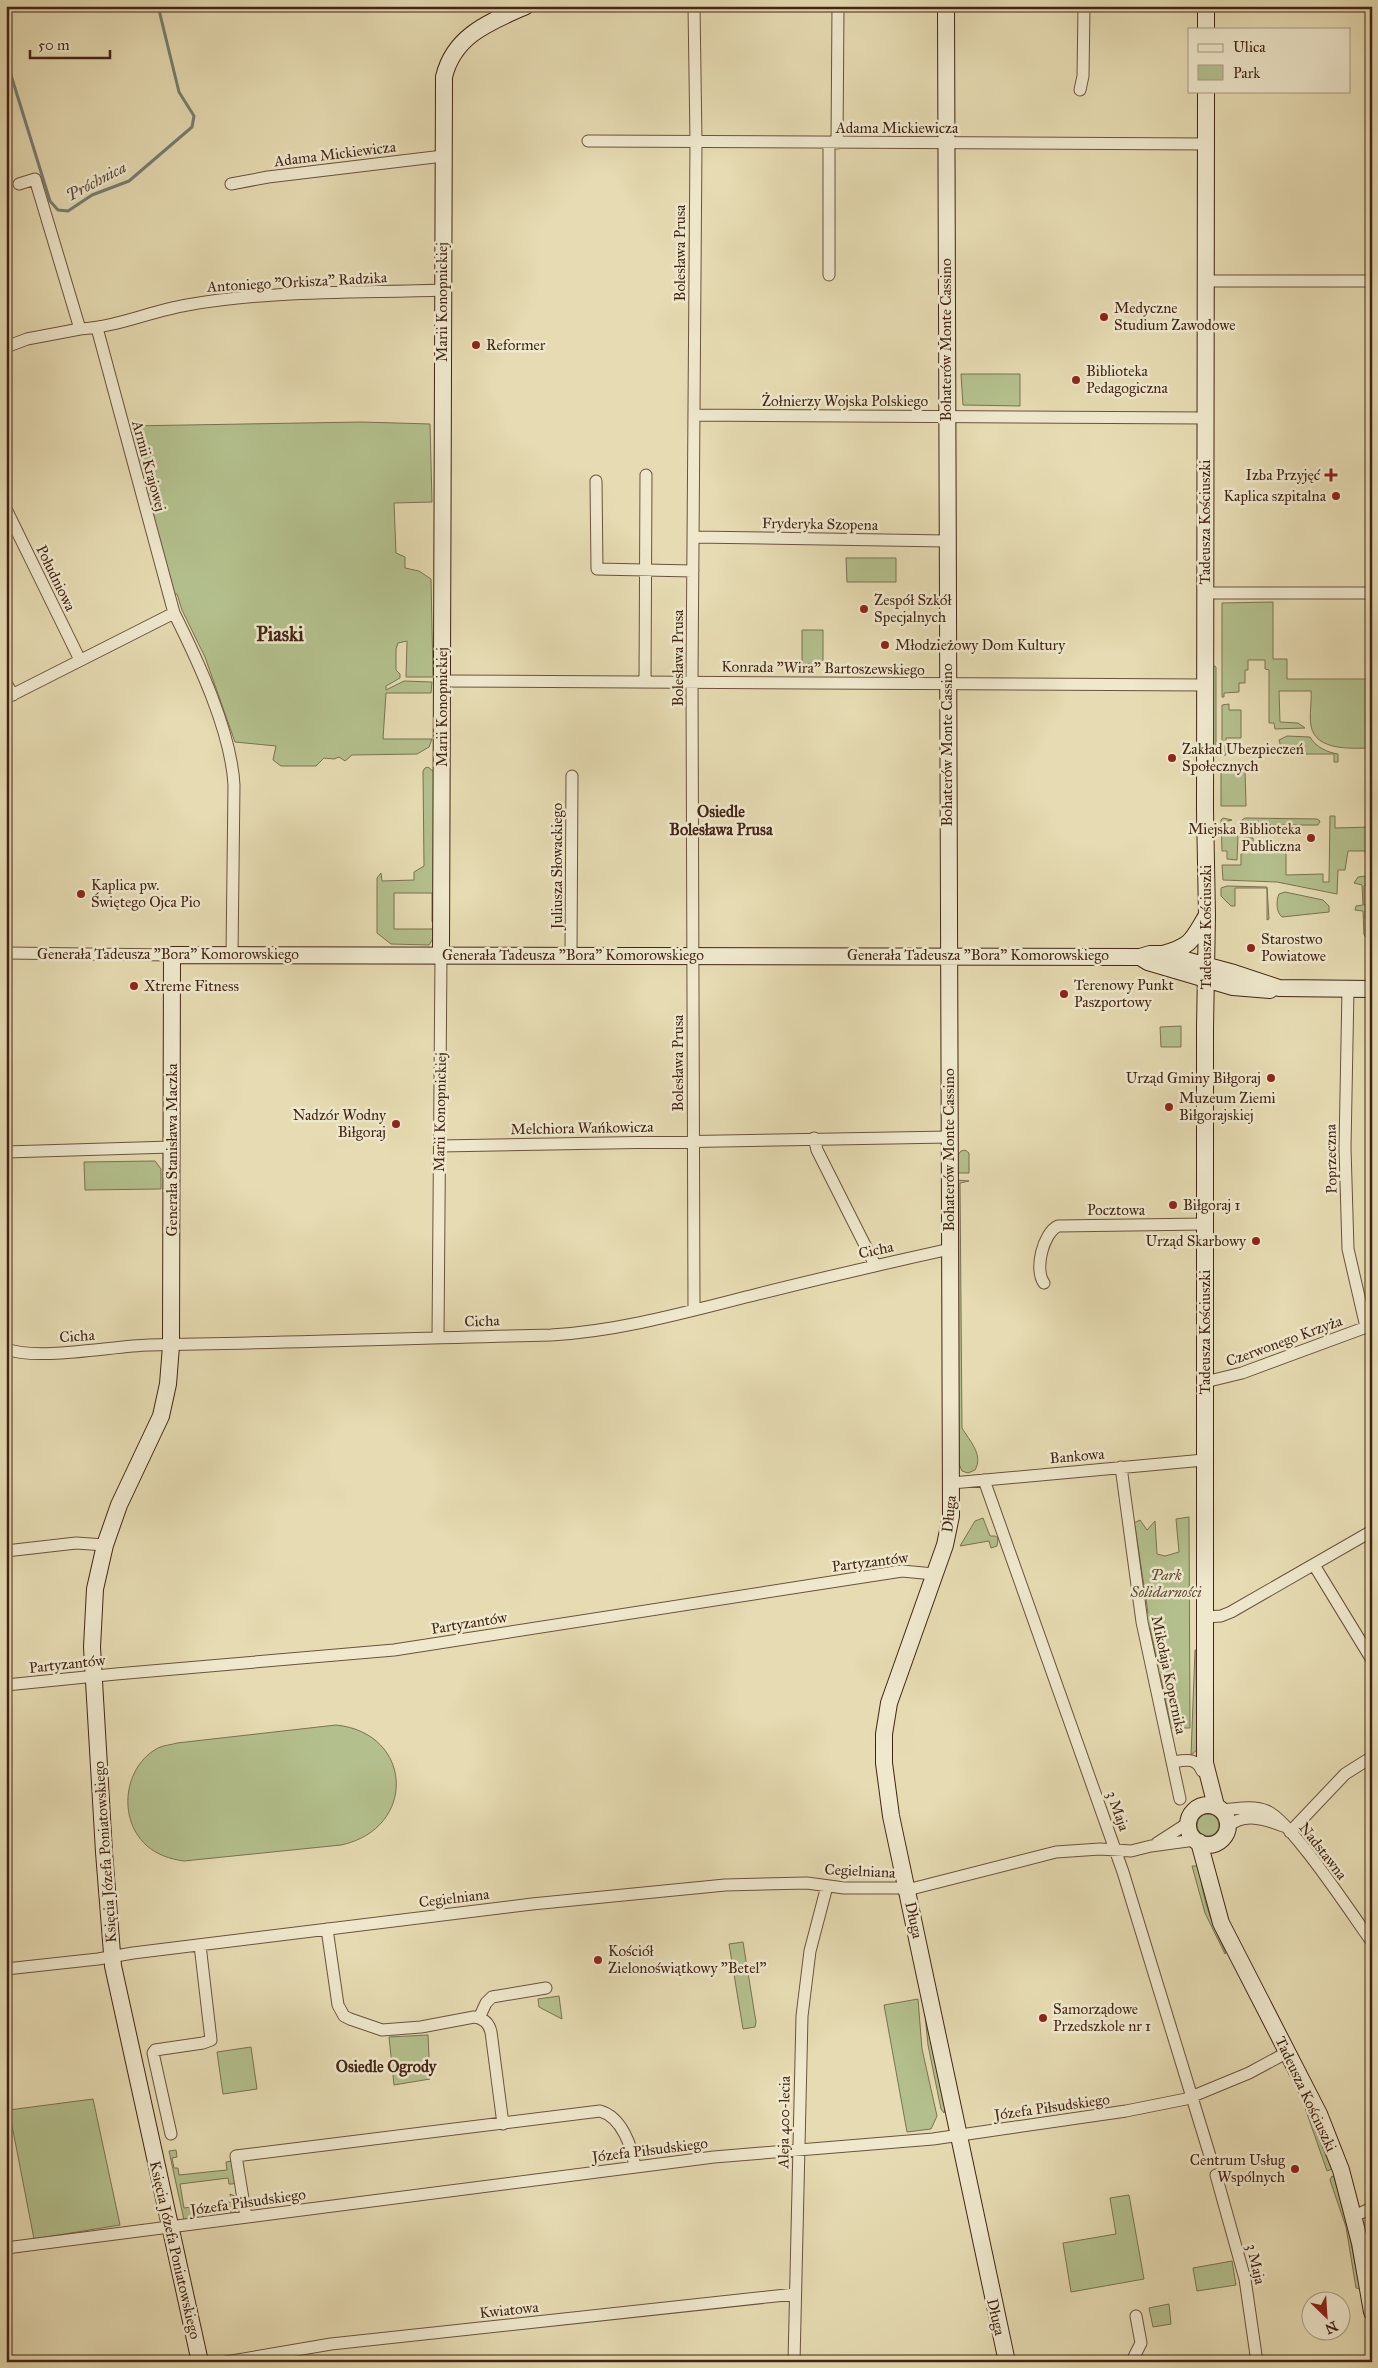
<svg xmlns="http://www.w3.org/2000/svg" width="1378" height="2368" font-family="'IM FELL Great Primer',serif">
<rect width="100%" height="100%" fill="#e6dbb2"/>
<filter id="stains"><feTurbulence type="fractalNoise" baseFrequency=".004" numOctaves="4"/><feColorMatrix values="0 0 0 0 .2 0 0 0 0 .09 0 0 0 0 .02 0 0 0 .5 -.17"/></filter>
<radialGradient id="worn" r=".72"><stop offset=".6" stop-color="#630" stop-opacity="0"/><stop offset="1" stop-color="#630" stop-opacity=".3"/></radialGradient>
<path fill="#b3c08d" stroke="#7a7251" d="M961 374H1020V406L963 405Z
M362 422 430 424 432 502 394 503 396 553 405 557V568L419 571 431 579 433 677H406L407 641 398 643 396 649V670L400 674V678L386 686V690L404 681 432 682 431 693H386L383 739H432L429 747 417 754 352 755 345 761 339 757 334 759 324 758 316 766H281L273 760 276 746 235 742 205 657 182 610 177 594H174L128 426Z
M846 558H896V582H847Z
M1273 602V659H1287V679H1372V748C1353 748 1316 752 1311 726 1309 714 1312 702 1311 691H1279L1280 722 1298 723 1305 728 1275 729 1274 723H1269V670L1265 669V660H1248V670H1245V683H1239V692L1224 693V697H1222V603Z
M802 630H823V664H802Z
M1213 665 1216 667V756L1213 754Z
M1229 704V710H1241V738H1226V755H1222V705Z
M1287 736 1310 737C1316 747 1326 752 1338 754V762H1334V754H1283L1279 740Z
M1221 765 1231 770H1245L1246 806H1221Z
M428 767 434 772V922H432V893H394V929H432L434 924V937L429 945 391 944 377 933V878L381 873 382 881 414 880V872L424 866 423 771 425 768Z
M1330 816H1335V828L1372 827V851H1348L1345 870H1338L1337 894 1277 882 1223 880 1222 865H1241V854L1244 853V838H1253L1254 851H1286V875L1323 874V882H1329Z
M1223 818 1232 820 1224 822V833L1238 835 1237 860 1227 859V851H1222L1221 820Z
M1245 818 1317 819 1320 821 1318 825H1241L1242 820Z
M1365 876 1372 883 1364 886V905H1372V910L1365 911V918H1372L1371 935 1367 938 1364 935 1363 911 1355 910 1356 906 1363 905 1362 885 1354 883 1358 877Z
M1227 886 1267 887 1269 919 1267 920V888H1235V906H1231L1221 896V888Z
M1285 892 1323 900 1329 906V912L1282 917C1276 912 1276 901 1279 894Z
M1181 1026V1047H1161L1160 1027Z
M965 1150 969 1153V1173H957V1156L961 1151Z
M155 1161 161 1169V1189L85 1190 84 1162Z
M957 1180 969 1181 960 1183 962 1428C969 1440 984 1455 975 1470L968 1473 962 1471 959 1464Z
M1189 1517 1190 1728H1169L1170 1722 1160 1674 1155 1671 1153 1662 1156 1656 1150 1628 1146 1625 1144 1616 1148 1613 1135 1526 1132 1524 1140 1520 1147 1530 1155 1521 1157 1554 1165 1556 1179 1552 1176 1519Z
M983 1518 990 1536H995L998 1538 997 1546 991 1548 989 1541 960 1546 975 1521Z
M1195 1650H1196L1197 1750 1191 1755Z
M336 1725C414 1733 417 1829 341 1845L184 1861C170 1859 157 1855 146 1845 117 1818 124 1766 158 1748 164 1745 171 1745 177 1743Z
M1197 1825a11 11 0 1 1 22 0a11 11 0 1 1-22 0Z
M1192 1866H1199C1202 1898 1212 1925 1226 1953L1225 1954 1205 1913Z
M743 1942 756 2022 755 2027 743 2029 729 1944Z
M559 1996 562 2019 539 2007 538 1999Z
M918 1999 922 2049 937 2116 931 2129 907 2132 884 2005Z
M925 2015 945 2109 944 2113 941 2109 928 2045Z
M428 2035 430 2079 394 2085 389 2037Z
M251 2047 257 2089 223 2094 217 2052Z
M93 2099 120 2225 34 2239 9 2110Z
M1303 2102 1332 2169 1327 2171Z
M176 2150 177 2157 172 2158 174 2168H178L179 2175 227 2170 226 2162 231 2161 234 2166 236 2180 233 2184H229L228 2178 180 2184 184 2208 231 2202 230 2194 237 2197 239 2204 236 2211 231 2214 230 2207 202 2211V2218L184 2220 169 2151Z
M1332 2176 1334 2177 1349 2232 1360 2289 1356 2288 1346 2227 1330 2180Z
M1129 2195 1144 2279 1071 2292 1063 2243 1116 2234 1110 2198Z
M1232 2261 1236 2285 1197 2291 1193 2268Z
M1169 2304 1171 2324 1153 2327 1149 2308Z"/>
<g fill="none" stroke-linecap="round" stroke-linejoin="round">
<path stroke="#767e74" stroke-width="3" d="M6 59 50 201 58 210 68 211 92 195 129 181 192 127 194 116 179 92 158 6"/>
<path stroke="#c5b793" stroke-width="11" stroke-dasharray="11 5.5" stroke-linecap="butt" d="M1210 2156 1216 2175"/>
<defs>
<path id="street" d="M1080 90 1083 76 1084 6
M588 141 1206 144
M829 143V275
M837 143 838 6
M19 184 35 179 80 329C117 327 151 311 187 305 271 290 358 293 443 290
M231 184 268 177 443 156
M1206 281H1372
M6 347 27 339 80 329
M694 415 1205 418
M596 481 597 569 693 571
M6 509 80 660
M694 537 946 541
M1205 593H1372
M174 613C198 661 231 731 234 785L232 955
M441 681 1205 685
M645 682 646 475
M6 683 13 695
M6 698 174 613 97 328
M6 953 172 955
M571 955 572 776
M1348 989 1345 1148 1348 1249 1366 1327
M814 1138 817 1150 875 1265
M440 1146 949 1137
M6 1152 171 1147
M1044 1283C1034 1270 1043 1233 1058 1226L1205 1224
M694 1310 692 677 696 142 694 6
M438 1338 441 955
M6 1349C38 1361 112 1346 149 1345 283 1343 417 1338 551 1335 621 1331 690 1311 758 1294 822 1278 886 1263 950 1249
M1205 1382 1242 1373 1372 1325
M1121 1467 1142 1622 1180 1799
M984 1480 1123 1872 1210 2156
M952 1483 1204 1460
M6 1551 76 1543 105 1545
M1314 1565 1372 1660
M1205 1617 1221 1616 1231 1612 1372 1531
M6 1685 116 1674 394 1650 902 1571 934 1574
M1172 1762C1186 1760 1196 1757 1202 1771
M1221 1810C1237 1809 1252 1805 1267 1811 1291 1821 1353 1916 1372 1942
M1228 1827C1243 1812 1265 1819 1283 1826
M1290 1832 1345 1774 1372 1757
M1157 1843 1188 1823
M327 1929 338 2005 344 2016 350 2019 382 2030 421 2027 474 2017C483 2018 489 2023 491 2032L503 2124
M6 1969 98 1959 133 1953 532 1904 725 1885 807 1883 844 1888H915L1056 1852 1100 1849 1131 1851 1151 1846 1195 1840
M479 2018 486 2003 492 1997 546 1988
M171 2134 153 2053 155 2050 203 2043 211 2040 200 1945
M1216 2175 1245 2279 1257 2362
M1354 2216 1372 2208
M246 2217 236 2156 600 2111C622 2117 632 2147 635 2167
M6 2248 714 2157 933 2139 1126 2111 1186 2099 1249 2073 1288 2052
M226 2362 331 2344 795 2294
M794 2362 802 2016 810 1951 827 1886
M1134 2362V2357L1141 2343 1136 2316"/>
<path id="secondary" d="M946 6 951 1516 945 1545 889 1703 884 1734V1763L891 1816 1007 2362
M1206 29V6
M1206 91 1205 811 1207 915 1205 1028V1763L1216 1806
M1163 954C1192 946 1192 940 1207 915
M441 955 444 77C454 35 490 22 526 6
M1140 957 1148 962 1233 987 1270 990
M1188 1825a20 20 0 1 1 40 0a20 20 0 1 1-40 0Z
M1199 1842 1221 1923 1319 2114 1341 2170 1360 2243 1372 2312
M200 2362 113 1966 104 1852 92 1647 95 1589 105 1545 119 1505 161 1416 168 1384 171 1346 172 955 1140 957 1150 954H1163L1234 973 1279 988 1372 989"/>
</defs>
<use href="#street" stroke="#6b523c" stroke-width="13"/>
<use href="#secondary" stroke="#422515" stroke-width="18"/>
<use href="#street" stroke="#efe8cd" stroke-width="11"/>
<use href="#secondary" stroke="#efe8cd" stroke-width="16"/>
</g>
<g fill="#8f2418" stroke="#efe8cd" stroke-width="2">
<circle cx="1104" cy="317" r="5"/>
<circle cx="476" cy="345" r="5"/>
<circle cx="1076" cy="380" r="5"/>
<path d="M1328.5 467.5h5v5h5v5h-5v5h-5v-5h-5v-5h5z"/>
<circle cx="1336" cy="496" r="5"/>
<circle cx="864" cy="609" r="5"/>
<circle cx="885" cy="645" r="5"/>
<circle cx="1172" cy="758" r="5"/>
<circle cx="1311" cy="838" r="5"/>
<circle cx="81" cy="894" r="5"/>
<circle cx="1251" cy="948" r="5"/>
<circle cx="134" cy="986" r="5"/>
<circle cx="1064" cy="994" r="5"/>
<circle cx="1271" cy="1078" r="5"/>
<circle cx="1169" cy="1107" r="5"/>
<circle cx="396" cy="1124" r="5"/>
<circle cx="1173" cy="1205" r="5"/>
<circle cx="1256" cy="1241" r="5"/>
<circle cx="598" cy="1960" r="5"/>
<circle cx="1043" cy="2018" r="5"/>
<circle cx="1295" cy="2169" r="5"/>
</g>
<g text-anchor="middle" dominant-baseline="central" stroke-width="5" stroke-linejoin="round" paint-order="stroke">
<g font-size="15" fill="#422515" stroke="#efe8cd">
<text x="897" y="128">Adama Mickiewicza</text>
<text transform="translate(335 154) rotate(-7)">Adama Mickiewicza</text>
<text transform="translate(680 253) rotate(-90)">Bolesława Prusa</text>
<text transform="translate(297 282) rotate(-3)">Antoniego "Orkisza" Radzika</text>
<text transform="translate(442 302) rotate(-90)">Marii Konopnickiej</text>
<text transform="translate(946 340) rotate(-90)">Bohaterów Monte Cassino</text>
<text x="845" y="401">Żołnierzy Wojska Polskiego</text>
<text transform="translate(149 466) rotate(75)">Armii Krajowej</text>
<text transform="translate(1205 522) rotate(-90)">Tadeusza Kościuszki</text>
<text transform="translate(820 524) rotate(1)">Fryderyka Szopena</text>
<text transform="translate(56 578) rotate(64)">Południowa</text>
<text transform="translate(678 658) rotate(-90)">Bolesława Prusa</text>
<text transform="translate(823 668) rotate(1)">Konrada "Wira" Bartoszewskiego</text>
<text transform="translate(442 707) rotate(-90)">Marii Konopnickiej</text>
<text transform="translate(947 745) rotate(-90)">Bohaterów Monte Cassino</text>
<text transform="translate(557 866) rotate(-90)">Juliusza Słowackiego</text>
<text transform="translate(1206 927) rotate(-90)">Tadeusza Kościuszki</text>
<text x="168" y="954">Generała Tadeusza "Bora" Komorowskiego</text>
<text x="573" y="955">Generała Tadeusza "Bora" Komorowskiego</text>
<text x="978" y="955">Generała Tadeusza "Bora" Komorowskiego</text>
<text transform="translate(678 1063) rotate(-90)">Bolesława Prusa</text>
<text transform="translate(440 1112) rotate(-89)">Marii Konopnickiej</text>
<text transform="translate(582 1128) rotate(-1)">Melchiora Wańkowicza</text>
<text transform="translate(172 1150) rotate(-90)">Generała Stanisława Maczka</text>
<text transform="translate(949 1150) rotate(-90)">Bohaterów Monte Cassino</text>
<text transform="translate(1331 1159) rotate(-91)">Poprzeczna</text>
<text x="1116" y="1210">Pocztowa</text>
<text transform="translate(876 1250) rotate(-12)">Cicha</text>
<text transform="translate(482 1321) rotate(-2)">Cicha</text>
<text transform="translate(1205 1332) rotate(-90)">Tadeusza Kościuszki</text>
<text transform="translate(77 1336) rotate(-4)">Cicha</text>
<text transform="translate(1284 1341) rotate(-20)">Czerwonego Krzyża</text>
<text transform="translate(1077 1456) rotate(-5)">Bankowa</text>
<text transform="translate(949 1514) rotate(-84)">Długa</text>
<text transform="translate(870 1562) rotate(-7)">Partyzantów</text>
<text transform="translate(469 1623) rotate(-9)">Partyzantów</text>
<text transform="translate(67 1664) rotate(-6)">Partyzantów</text>
<text transform="translate(1169 1675) rotate(78)">Mikołaja Kopernika</text>
<text transform="translate(1118 1811) rotate(71)">3 Maja</text>
<text transform="translate(1323 1851) rotate(52)">Nadstawna</text>
<text transform="translate(105 1852) rotate(-94)">Księcia Józefa Poniatowskiego</text>
<text transform="translate(860 1871) rotate(3)">Cegielniana</text>
<text transform="translate(454 1898) rotate(-7)">Cegielniana</text>
<text transform="translate(914 1920) rotate(78)">Długa</text>
<text transform="translate(1306 2094) rotate(65)">Tadeusza Kościuszki</text>
<text transform="translate(1052 2107) rotate(-8)">Józefa Piłsudskiego</text>
<text transform="translate(784 2122) rotate(-89)">Aleja 400-lecia</text>
<text transform="translate(650 2150) rotate(-7)">Józefa Piłsudskiego</text>
<text transform="translate(248 2202) rotate(-8)">Józefa Piłsudskiego</text>
<text transform="translate(175 2250) rotate(77)">Księcia Józefa Poniatowskiego</text>
<text transform="translate(1256 2264) rotate(77)">3 Maja</text>
<text transform="translate(509 2310) rotate(-6)">Kwiatowa</text>
<text transform="translate(996 2317) rotate(77)">Długa</text>
</g>
<g font-size="15" fill="#422515" stroke="#efe8cd" text-anchor="start">
<text x="1114" y="308">Medyczne<tspan x="1114" dy="17">Studium Zawodowe</tspan></text>
<text x="486" y="345">Reformer</text>
<text x="1086" y="371">Biblioteka<tspan x="1086" dy="17">Pedagogiczna</tspan></text>
<text x="1320" y="475" text-anchor="end">Izba Przyjęć</text>
<text x="1326" y="496" text-anchor="end">Kaplica szpitalna</text>
<text x="874" y="600">Zespół Szkół<tspan x="874" dy="17">Specjalnych</tspan></text>
<text x="895" y="645">Młodzieżowy Dom Kultury</text>
<text x="1182" y="749">Zakład Ubezpieczeń<tspan x="1182" dy="17">Społecznych</tspan></text>
<text x="1301" y="829" text-anchor="end">Miejska Biblioteka<tspan x="1301" dy="17">Publiczna</tspan></text>
<text x="91" y="885">Kaplica pw.<tspan x="91" dy="17">Świętego Ojca Pio</tspan></text>
<text x="1261" y="939">Starostwo<tspan x="1261" dy="17">Powiatowe</tspan></text>
<text x="1074" y="985">Terenowy Punkt<tspan x="1074" dy="17">Paszportowy</tspan></text>
<text x="144" y="986">Xtreme Fitness</text>
<text x="1261" y="1078" text-anchor="end">Urząd Gminy Biłgoraj</text>
<text x="1179" y="1098">Muzeum Ziemi<tspan x="1179" dy="17">Biłgorajskiej</tspan></text>
<text x="386" y="1115" text-anchor="end">Nadzór Wodny<tspan x="386" dy="17">Biłgoraj</tspan></text>
<text x="1183" y="1205">Biłgoraj 1</text>
<text x="1246" y="1241" text-anchor="end">Urząd Skarbowy</text>
<text x="608" y="1951">Kościół<tspan x="608" dy="17">Zielonoświątkowy "Betel"</tspan></text>
<text x="1053" y="2009">Samorządowe<tspan x="1053" dy="17">Przedszkole nr 1</tspan></text>
<text x="1285" y="2160" text-anchor="end">Centrum Usług<tspan x="1285" dy="17">Wspólnych</tspan></text>
</g>
<g font-size="15" font-style="italic" fill="#5e4c33" stroke="#efe8cd">
<text x="1166" y="1575">Park<tspan x="1166" dy="17">Solidarności</tspan></text>
</g>
<g font-size="16" font-style="italic" fill="#584a3d" stroke="#efe8cd">
<text transform="translate(96 181) rotate(-28)">Próchnica</text>
</g>
<g font-size="16" font-weight="bold" fill="#422515" stroke="#efe8cd">
<text x="721" y="811">Osiedle<tspan x="721" dy="18">Bolesława Prusa</tspan></text>
<text x="386" y="2066">Osiedle Ogrody</text>
</g>
<g font-size="20" font-weight="bold" fill="#422515" stroke="#efe8cd">
<text x="280" y="634">Piaski</text>
</g>
</g>
<rect width="1378" height="2368" fill="none" stroke="#e6dbb2" stroke-width="25"/>
<rect x="8" y="8" width="1363" height="2353" fill="none" stroke="#422515" stroke-width="2.5"/>
<rect x="12" y="12" width="1353" height="2343" fill="none" stroke="#422515"/>
<rect x="1188" y="28" width="162" height="65" fill="#efe8cd" stroke="#aa9a83"/>
<rect x="1198" y="44" width="25" height="8" fill="#efe8cd" stroke="#aa9a83"/>
<text x="1233" y="52" font-size="15" fill="#422515">Ulica</text>
<rect x="1198" y="65" width="25" height="15" fill="#b3c08d" stroke="#aa9a83"/>
<text x="1233" y="78" font-size="15" fill="#422515">Park</text>
<g transform="translate(1326 2316) rotate(155)"><circle r="24" fill="#efe8cd" stroke="#aa9a83"/>
<path d="M0-4L9 19L0 12L-9 19Z" fill="#8f2418"/>
<text y="-8" font-size="14" font-weight="bold" text-anchor="middle" fill="#422515">N</text>
</g>
<path d="M30 50v8h80v-8" fill="none" stroke="#422515" stroke-width="2.5"/>
<text x="38" y="50" font-size="15" fill="#422515" stroke="#efe8cd" stroke-width="4" paint-order="stroke">50 m</text>
<rect width="100%" height="100%" filter="url(#stains)"/>
<rect width="100%" height="100%" fill="url(#worn)"/>
</svg>
